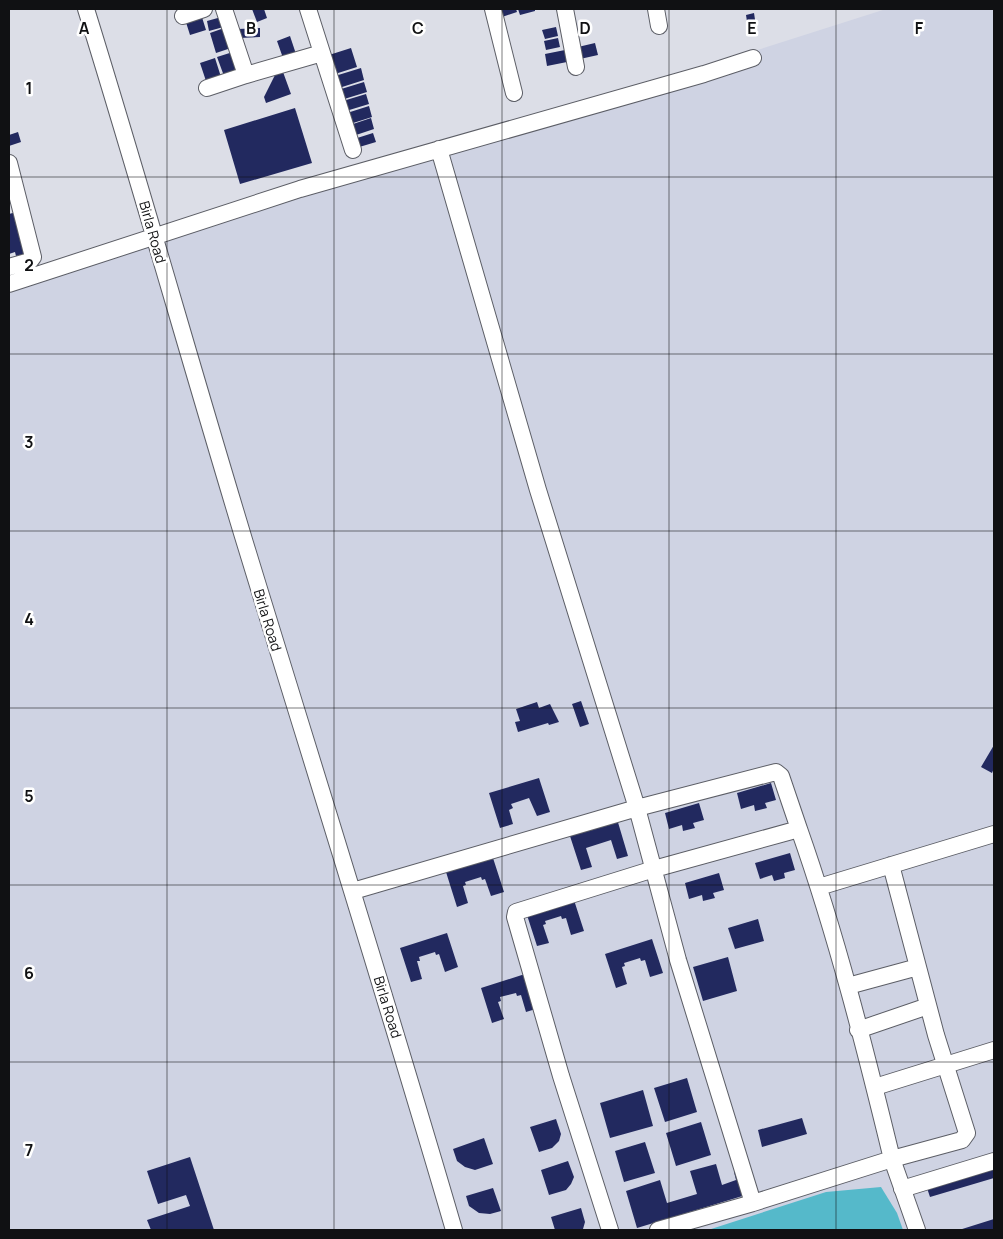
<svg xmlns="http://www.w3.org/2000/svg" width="1003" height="1239" font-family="Manrope,sans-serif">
<rect width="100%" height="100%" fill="#dcdee7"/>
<path fill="#cfd3e3" d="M886 9H994V1230H9V289Z"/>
<path fill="#55b9ca" d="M881 1187 897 1213 903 1230H708L826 1192Z"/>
<path fill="#22295f" d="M252 9H264L267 18 257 22Z
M500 9H516L517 12 502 17Z
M518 9H535V11L520 15Z
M200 11 206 30 190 35 184 16Z
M754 13 756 26 748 28 746 15Z
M225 16 227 26 209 31 207 21Z
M227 27 234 47 216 53 210 33Z
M556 27 558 36 545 39 542 30Z
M260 28V37L239 38 238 29Z
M290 36 296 54 283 58 277 41Z
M558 38 560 47 546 50 544 41Z
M595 43 598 55 580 59 578 47Z
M351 48 357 67 335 74 329 55Z
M570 49 572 61 547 66 545 54Z
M236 51 242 69 224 76 217 57Z
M215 58 221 77 206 81 200 63Z
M361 68 364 80 339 88 335 76Z
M283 72 291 94 266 103 264 97 276 73Z
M364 82 367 92 341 100 338 90Z
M366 94 369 104 346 111 343 101Z
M369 106 372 117 350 124 347 113Z
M295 108 312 163 240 184 224 130Z
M371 118 374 129 353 136 350 125Z
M18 132 21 142 9 146V135Z
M373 133 376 142 356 148 354 139Z
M20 211 31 253 16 256 15 252 9 254V214Z
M581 701 589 724 580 727 572 704Z
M537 702 539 708 550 704 559 722 549 725 548 723 518 732 515 722 520 721 516 709Z
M994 745V768L992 773 981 767Z
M539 778 550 812 537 816 529 798 511 804 513 808 509 810 513 824 500 828 489 793Z
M771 783 776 800 765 803 767 808 755 811 754 805 741 809 737 793Z
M699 803 704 820 693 823 695 828 683 831 682 825 669 829 665 813Z
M617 819 628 856 617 859 611 840 586 848 592 867 581 870 569 833Z
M790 853 795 870 784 873 785 878 774 881 772 875 760 879 755 863Z
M493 858 504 892 491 896 485 879 482 880 481 877 465 882 466 885 463 886 468 903 457 907 446 872Z
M719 873 724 890 713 893 715 898 703 901 702 895 689 899 685 883Z
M573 897 584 931 571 935 566 918 562 919 561 916 545 921 546 924 543 925 549 943 537 946 526 912Z
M758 919 764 941 735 949 728 928Z
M447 933 458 967 445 972 439 954 436 955 435 952 419 957 420 961H417L422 979 411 982 400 948Z
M652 939 663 973 650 977 645 960 641 961 640 958 624 963 625 966 622 967 627 984 616 988 605 954Z
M728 957 737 991 703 1001 693 967Z
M528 973 539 1008 526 1012 521 995 517 996 516 993 500 997 501 1001 498 1002 504 1019 492 1023 481 988Z
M687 1078 697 1112 665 1122 654 1088Z
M643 1090 653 1126 610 1138 600 1103Z
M802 1118 807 1134 762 1147 758 1130Z
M556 1119 561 1134 559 1141 552 1148 539 1152 530 1127Z
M701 1122 711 1155 676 1166 666 1133Z
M484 1138 493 1164 475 1170 465 1167 457 1161 453 1149Z
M645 1142 655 1173 624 1182 615 1151Z
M190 1157 214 1230H151L147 1220 190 1206 186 1195 158 1204 147 1171Z
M568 1161 574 1177 571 1184 566 1190 549 1195 541 1170Z
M716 1164 722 1185 736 1180 734 1172 741 1170 749 1194 637 1228 626 1191 660 1180 667 1203 697 1194 690 1171Z
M994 1165V1178L930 1197 926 1185Z
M493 1188 501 1211 490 1214 479 1213 469 1206 466 1196Z
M581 1208 585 1222 583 1229 555 1230 551 1217Z
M994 1219V1230H959Z"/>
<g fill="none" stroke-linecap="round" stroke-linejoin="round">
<defs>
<path id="minor" d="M86 9C141 186 191 365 245 543 315 772 387 1000 454 1230
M308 9 322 53
M493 9 514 93
M565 9 576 67
M656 9 659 26
M183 16 204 9
M246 75 322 53 353 150
M207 88 246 75 224 9
M439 149 538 490 637 808 678 960 753 1203 658 1230
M9 163 33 257 30 261 9 267
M9 284 300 189 704 74 753 58
M819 887 994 834
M353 891 637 808 776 772 781 776 799 829
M848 986 918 967
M858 1030 928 1006
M875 1087 994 1050
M902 1189 994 1161
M753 1203 892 1159 917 1230
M610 1230 561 1076 515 917 516 912 654 869 799 829C837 937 865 1048 892 1159L962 1140 967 1133 936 1035 891 865"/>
</defs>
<use href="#minor" stroke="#5c5e66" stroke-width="18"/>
<use href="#minor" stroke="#fff" stroke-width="16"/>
</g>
<path fill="none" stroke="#101113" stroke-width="1" stroke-opacity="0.55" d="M167 9V1230M334 9V1230M502 9V1230M669 9V1230M836 9V1230M9 177H994M9 354H994M9 531H994M9 708H994M9 885H994M9 1062H994"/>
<g text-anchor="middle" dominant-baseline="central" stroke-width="5" stroke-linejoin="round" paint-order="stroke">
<g font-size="14" fill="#101113" stroke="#fff">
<text transform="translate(153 232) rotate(74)">Birla Road</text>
<text transform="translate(268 620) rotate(73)">Birla Road</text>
<text transform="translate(388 1007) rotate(73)">Birla Road</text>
</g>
</g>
<g font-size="16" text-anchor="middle" font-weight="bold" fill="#101113" stroke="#fff" stroke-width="5" stroke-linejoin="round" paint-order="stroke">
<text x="84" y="34">A</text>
<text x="251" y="34">B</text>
<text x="418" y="34">C</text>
<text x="585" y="34">D</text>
<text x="752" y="34">E</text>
<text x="919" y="34">F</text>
<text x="29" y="94">1</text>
<text x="29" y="271">2</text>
<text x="29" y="448">3</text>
<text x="29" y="625">4</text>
<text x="29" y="802">5</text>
<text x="29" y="979">6</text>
<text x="29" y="1156">7</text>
</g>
<rect width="1003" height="1239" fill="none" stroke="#101113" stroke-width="20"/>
</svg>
